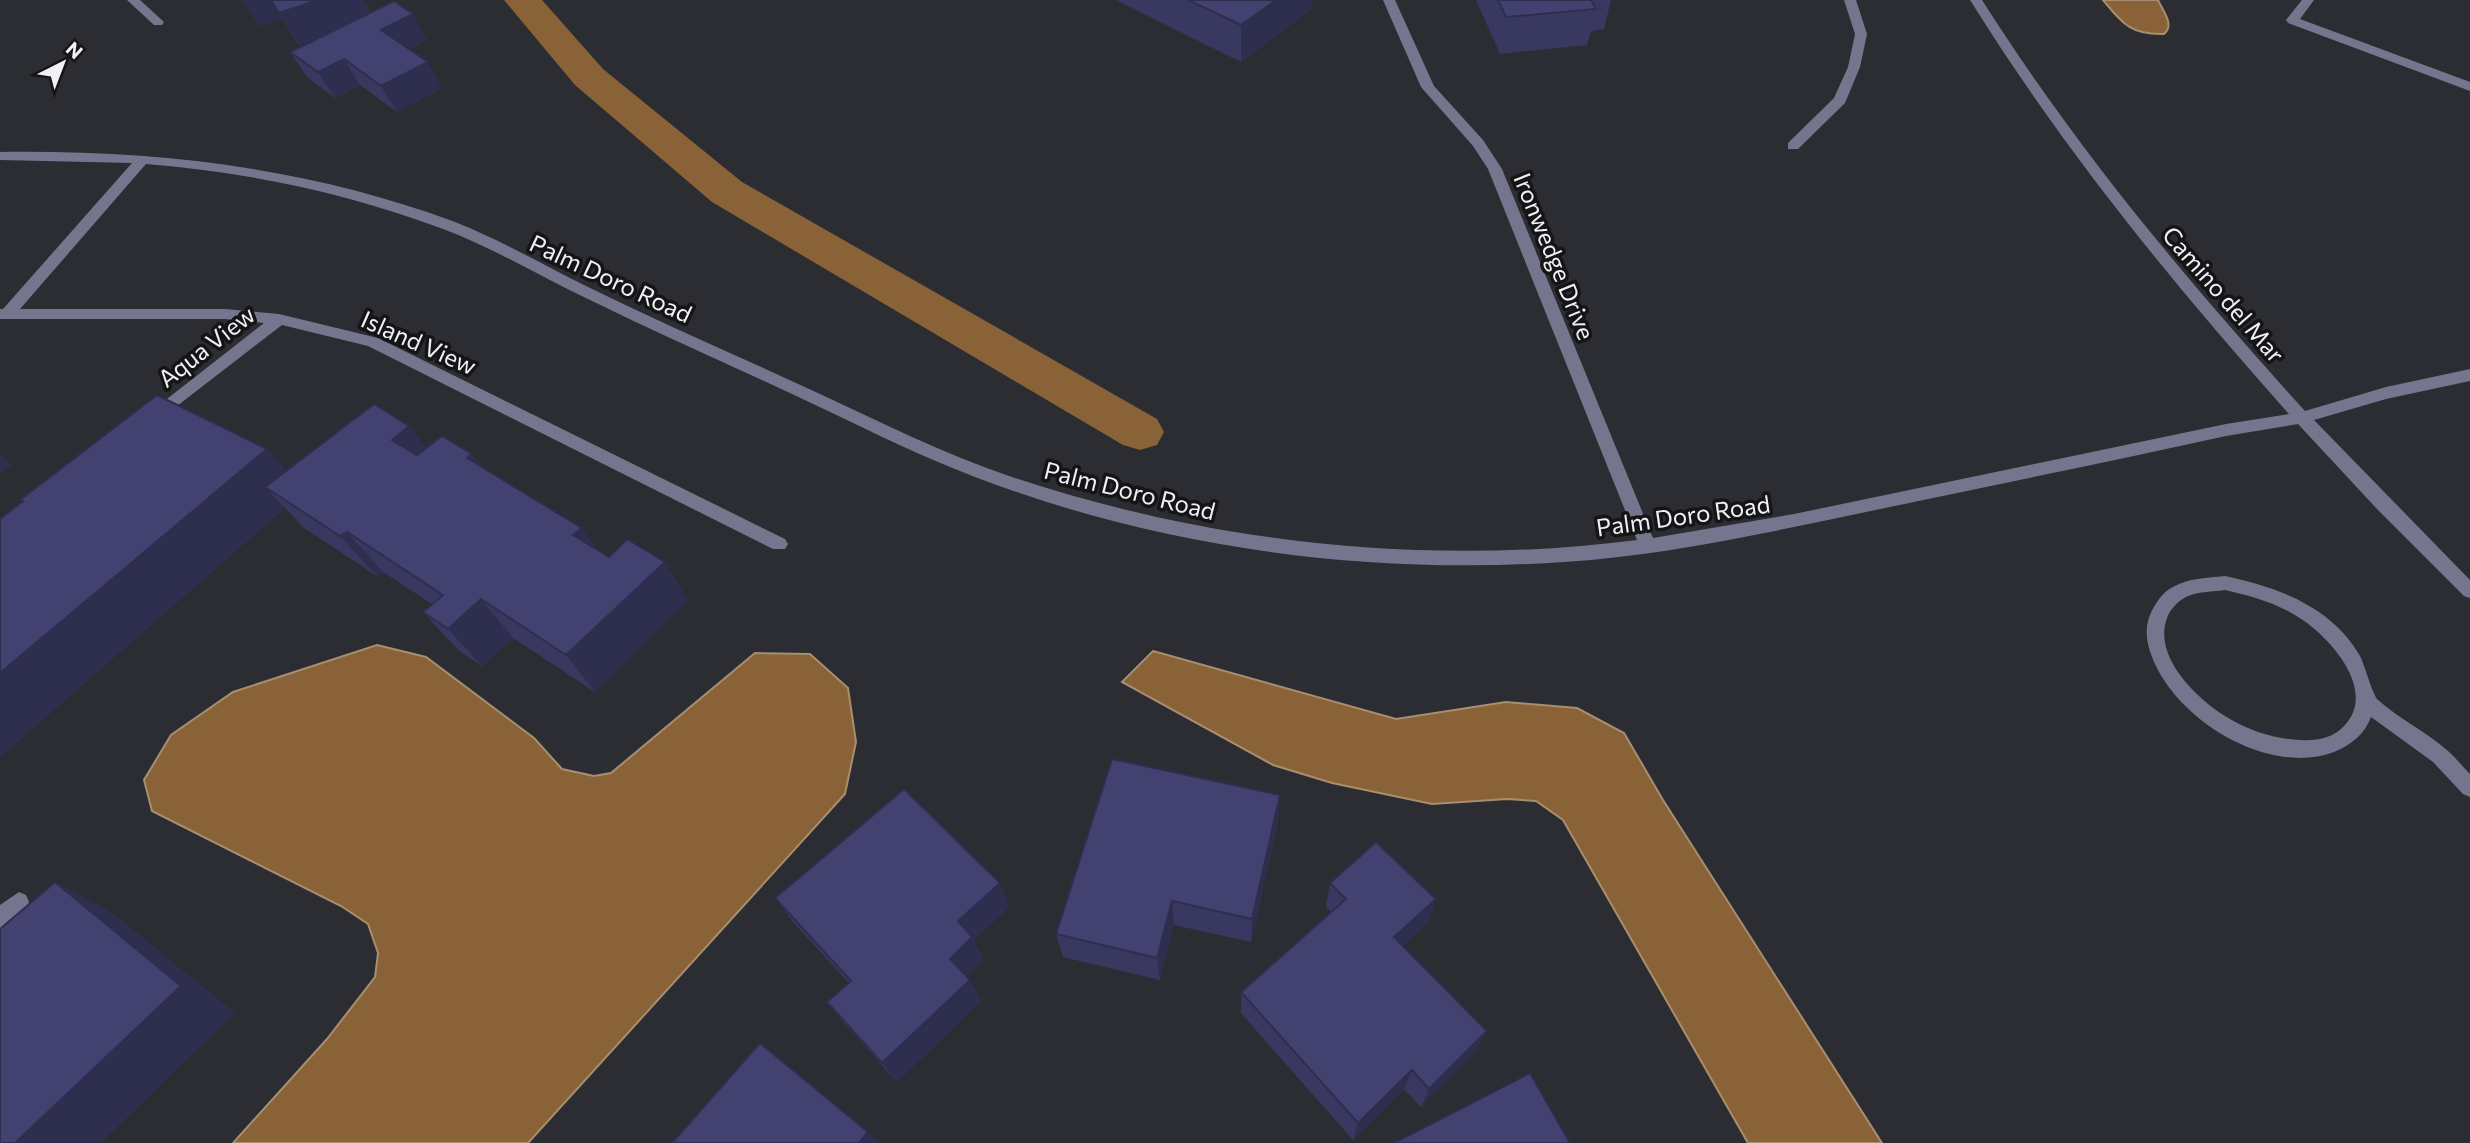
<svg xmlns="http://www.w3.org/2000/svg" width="2470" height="1143" font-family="Commissioner,sans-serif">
<rect width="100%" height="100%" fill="#2c2d32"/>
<path fill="#896337" stroke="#a88e70" stroke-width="2" d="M2103 0H2158C2163 11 2175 25 2164 34 2131 35 2123 24 2103 0Z
M377 645 426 657 534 738 562 769 594 776 611 773 755 653 810 654 848 688 856 742 845 794 528 1143H233L327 1039 375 977 378 953 368 924 341 906 152 811 144 780 171 735 233 692Z
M1153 651 1396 719 1506 702 1577 708 1624 733 1663 800 1882 1143H1748L1563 820 1536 801 1507 799 1432 804 1332 783 1273 765 1122 682Z"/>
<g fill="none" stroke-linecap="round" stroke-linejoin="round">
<path fill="#896337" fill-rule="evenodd" d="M504 0H542L603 69 742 182 1157 419 1164 432 1157 445 1140 450 1123 445 712 202 575 85Z"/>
<path fill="#75768d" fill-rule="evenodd" d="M127 0H140L164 22 162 25H154Z
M1383 0H1395L1434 86 1483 140 1502 169 1653 538 1794 514 2226 424 2289 414C2172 283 2063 149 1970 0H1982C2076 148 2187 281 2305 411L2386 387 2470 369V381L2386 399 2314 420 2470 580V598L2464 596 2377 509 2298 424 2226 436C2113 461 1999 484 1885 508 1779 530 1672 555 1564 562 1360 576 1145 546 955 469 905 449 856 424 807 401 735 367 661 335 590 300 541 277 494 248 443 229 348 193 247 172 146 164L20 309H225L279 314 378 338 785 539 788 544 785 549H773L368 346 282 325 155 423 149 421 147 417 149 413 264 323 225 319H0V309H3L132 163 0 160V152C156 150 307 167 455 222 501 240 543 265 586 286 663 324 743 358 820 394 883 423 944 454 1009 476 1208 543 1428 567 1637 540L1488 169 1473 146 1421 87Z
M1844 0H1856L1867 34 1860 67 1845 103 1798 149H1788V143L1834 98 1848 67 1855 34Z
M2302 0H2314L2300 19 2470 82V91L2288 23 2286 20Z
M2225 576C2278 587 2332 607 2360 656 2365 666 2373 696 2378 700 2399 719 2427 732 2448 751 2456 758 2463 767 2470 774V797L2463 794 2433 762 2371 717C2365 734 2351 745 2334 752 2270 776 2183 723 2156 666 2148 649 2143 632 2150 615 2155 604 2162 592 2173 587 2189 578 2207 578 2225 576ZM2225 590C2256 597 2287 606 2312 627 2338 648 2375 694 2344 726 2333 738 2317 741 2301 740 2276 739 2252 732 2230 719 2200 702 2152 658 2167 618 2170 609 2179 600 2188 596 2200 591 2213 592 2225 590Z
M19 892 26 895 29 902C24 914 12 924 0 929V905Z"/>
</g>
<path fill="#393860" d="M243 0H363L370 12 427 40 409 49 442 88 397 112 360 85 335 98 307 77 290 52 300 47 282 19 260 26Z
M1116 0H1312V9L1241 62Z
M1476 0H1611L1604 29 1591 31 1587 45 1500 54Z
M409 426 426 448 472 454 482 468 595 549 609 557 665 562 688 601 595 692 513 638 482 666 458 650 423 612 432 604 383 572 377 576 304 528 285 508 0 757V519L22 502 20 500 287 470Z
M1278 822 1251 942 1174 925 1160 980 1063 957 1056 934Z
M1330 883 1428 923 1403 946 1476 1051 1421 1107 1404 1089 1353 1140 1241 1013V992L1331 912 1326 907Z
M775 898 1009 907 974 940 983 960 966 976 970 980 981 1001 897 1082 844 1023 827 1002 849 983 793 922Z"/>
<path fill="#2e2e4e" d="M243 0H363L377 24 302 49 282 19 260 26Z
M1276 0H1312V9L1241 62V25Z
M413 14 427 40 396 56 381 30Z
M344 59 360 85 335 98 318 72Z
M428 62 442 88 397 112 381 86Z
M409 426 442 468 425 481 392 440Z
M267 449 305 490 265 487 285 508 0 757V673Z
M0 454 12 465 0 474Z
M472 454 502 495 467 458Z
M582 528 609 568 573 535Z
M347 532 383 572 377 576 340 536Z
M665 562 688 601 595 692 566 655Z
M481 599 513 638 482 666 448 629Z
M1280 795 1278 822 1251 942 1252 919Z
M55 882 112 912 235 1013 101 1143H15Z
M1000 883 1009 907 974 940 983 960 962 981 950 959 958 921Z
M1436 899 1428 923 1388 960 1394 937Z
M1172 901 1174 925 1160 980 1157 958Z
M970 980 981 1001 897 1082 882 1063Z
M1487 1031 1476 1051 1421 1107 1429 1089Z
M1412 1070 1404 1089 1353 1140 1358 1123Z
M868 1132 879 1143H859Z"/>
<path fill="#424170" stroke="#2e2e4e" stroke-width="2" d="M271 0H318L279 13Z
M1188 0H1276L1241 25Z
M1498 0H1591L1596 9 1506 17Z
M394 1 413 14 381 30 428 62 381 86 344 59 318 72 290 52Z
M157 395 267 449 0 673V519L23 501 20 500Z
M374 404 409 426 392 440 417 455 442 436 472 454 467 458 582 528 573 535 609 557 627 539 665 562 566 655 481 599 448 629 423 612 443 595 347 532 340 536 265 487Z
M1112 759 1280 795 1252 919 1172 901 1157 958 1056 934Z
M904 789 1000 883 958 921 972 937 950 959 970 980 882 1063 827 1002 851 981 775 898Z
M1376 842 1436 899 1394 937 1487 1031 1429 1089 1412 1070 1358 1123 1241 992 1346 899 1330 883Z
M55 882 181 986 15 1143H0V929Z
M760 1043 868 1132 859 1143H672Z
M1530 1073 1570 1143H1394Z"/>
<g text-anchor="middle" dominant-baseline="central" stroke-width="7" stroke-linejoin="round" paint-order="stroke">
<g font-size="24" fill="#f0f1f4" stroke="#151517">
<text transform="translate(1555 256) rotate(68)">Ironwedge Drive</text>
<text transform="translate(611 278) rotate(25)">Palm Doro Road</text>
<text transform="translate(2224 294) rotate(49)">Camino del Mar</text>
<text transform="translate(419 342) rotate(24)">Island View</text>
<text transform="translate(206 346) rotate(-38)">Aqua View</text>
<text transform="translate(1130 490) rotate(14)">Palm Doro Road</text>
<text transform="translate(1683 515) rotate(-8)">Palm Doro Road</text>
</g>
</g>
<g transform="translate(63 63) rotate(42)" stroke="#151517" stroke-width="5" paint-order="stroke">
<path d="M0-5L12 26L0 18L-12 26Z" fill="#f0f1f4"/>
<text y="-10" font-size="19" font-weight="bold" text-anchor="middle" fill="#f0f1f4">N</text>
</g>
</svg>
